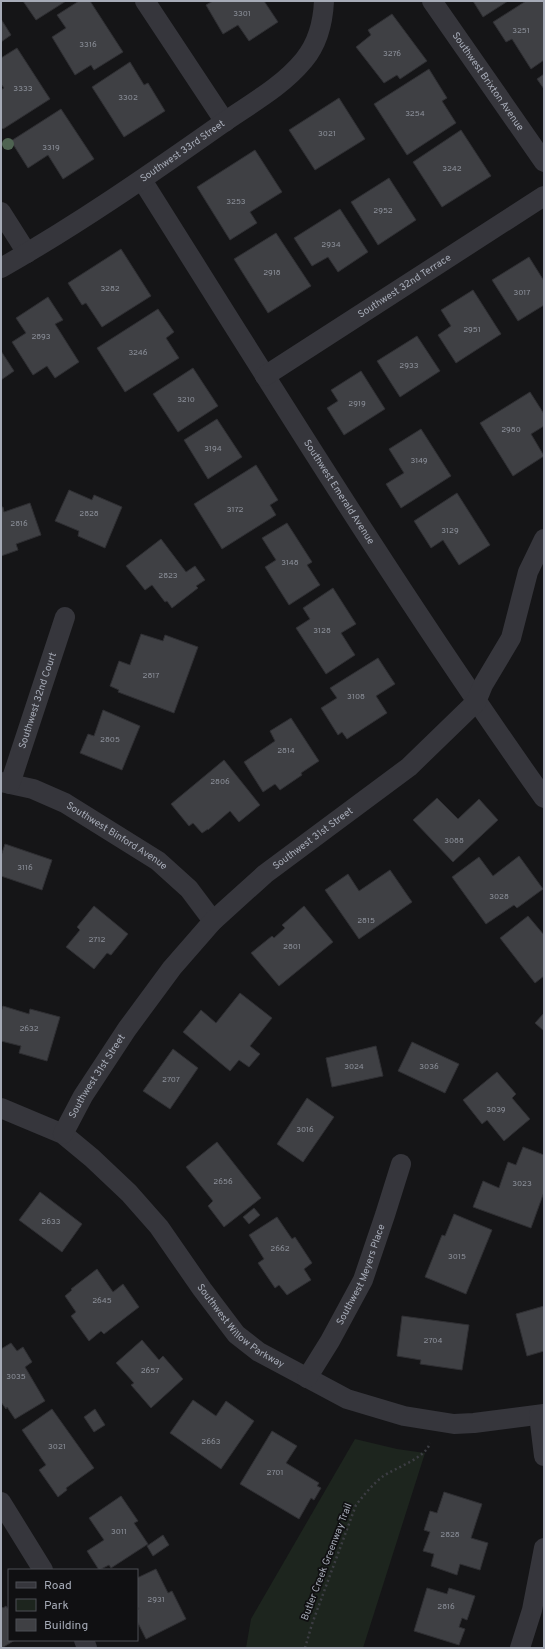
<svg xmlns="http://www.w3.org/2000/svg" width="545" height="1649" font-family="Overpass,sans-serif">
<rect width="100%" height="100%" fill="#151517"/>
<path fill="#1d251e" d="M355 1439 397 1449 425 1453 363 1648H246L251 1619Z"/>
<path fill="#3f4044" stroke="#2f2f33" d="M23 1H66L36 20Z
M79 1H90L123 52 94 70 91 65 75 75 52 37 66 28 57 15Z
M213 1H264L278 22 249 41 238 25 223 34 206 5Z
M473 1H508L483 17Z
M526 1H544V60L531 69 512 39 506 42 493 22Z
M392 14 427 61 400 79 397 75 384 83 356 47 371 35 368 30Z
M1 19 11 35 1 42Z
M17 48 50 99 3 129 1 127V90L4 88 1 84V58Z
M130 62 144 85 148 83 165 111 124 137 92 87Z
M429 69 447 98 442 101 456 123 407 155 374 104Z
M544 74V89L537 79Z
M339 98 365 139 315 170 289 130Z
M61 109 94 159 63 179 48 155 28 168 11 141Z
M461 130 491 176 442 207 413 162Z
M255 150 282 192 250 212 257 223 230 240 197 187Z
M389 178 416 220 378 245 351 202Z
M340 209 368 252 338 272 328 257 312 266 294 238Z
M276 233 311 286 268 313 234 259Z
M121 249 151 296 102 327 86 303 82 305 68 283Z
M529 257 544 281V305L518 321 492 280Z
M473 290 501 334 456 363 438 335 451 326 441 310Z
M48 297 63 320 55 324 79 362 55 378 47 366 33 375 12 342 26 333 16 318Z
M158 309 174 332 166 338 179 358 125 392 97 348Z
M417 336 440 371 400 397 377 361Z
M1 351 14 371 1 380Z
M193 368 218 406 178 432 153 394Z
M361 371 385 409 344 435 327 408 338 401 331 390Z
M530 392 544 414V426L531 434 544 456 513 476 480 423Z
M217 419 242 457 208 479 184 440Z
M421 429 451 476 401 508 386 484 404 473 389 449Z
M256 465 278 500 270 505 276 515 222 549 194 504Z
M69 490 92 500 94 495 122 507 105 548 78 536 79 531 55 521Z
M457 493 490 545 459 565 443 540 431 548 414 521Z
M30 503 41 535 16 544 18 550 1 556V507H3L4 512Z
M287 523 312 562 307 565 320 585 289 605 265 567 276 560 262 538Z
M161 539 186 572 195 566 205 580 196 586 198 588 172 608 167 601 165 602 152 585 145 590 126 566Z
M333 588 356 624 341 633 355 655 326 674 296 628 310 619 303 608Z
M141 634 163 641 165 635 198 647 174 713 118 692 119 690 110 686 119 661 130 665Z
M378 658 395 684 376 696 387 713 347 739 342 732 338 735 321 708 337 698 330 688Z
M103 710 140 726 122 770 80 753 88 734 94 736Z
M291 718 319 761 301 773 302 775 280 790 275 784 263 792 244 762 275 741 270 731Z
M224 760 260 805 239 822 230 811 208 830V829L202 833 193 823 189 826 171 804Z
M437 798 458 819 479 799 498 820 453 862 413 820Z
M5 844 52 860 42 890 1 876V856Z
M519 856 543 889 517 908 514 905 486 924 452 877 479 857 493 876Z
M390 870 412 902 359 939 325 890 348 874 359 891Z
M94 906 128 934 111 955 107 953 94 969 66 947 80 930 77 927Z
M304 906 333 942 279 986 251 953 272 936 274 938 285 928 282 925Z
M528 916 544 935V976L535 983 500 938Z
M240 993 272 1018 250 1046 260 1054 249 1067 239 1060 230 1071 183 1032 201 1010 216 1023Z
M3 1006 29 1014 30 1009 60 1017 47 1061 19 1053 21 1046 1 1041V1012Z
M544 1013V1031L535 1023Z
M412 1042 459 1064 445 1093 398 1071Z
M376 1046 383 1076 332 1087 326 1058Z
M173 1049 198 1068 170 1109 143 1091Z
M497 1072 516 1094 512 1098 530 1119 504 1141 487 1120 482 1124 463 1100Z
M307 1098 334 1117 303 1162 277 1144Z
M217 1142 261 1198 224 1227 208 1206 213 1201 186 1167Z
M523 1147 544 1155V1192L531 1228 473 1207 483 1181 499 1188 508 1162 516 1165Z
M40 1192 82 1224 62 1252 19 1220Z
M254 1208 260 1215 249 1224 243 1217Z
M454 1214 492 1230 466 1294 425 1277 442 1235 445 1236Z
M277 1217 292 1239 295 1237 312 1263 304 1269 311 1280 287 1295 279 1285 275 1288 258 1263 264 1259 249 1235Z
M97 1269 113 1292 123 1284 139 1307 104 1334 101 1331 89 1341 71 1316 76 1312 65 1296 72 1290 71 1289Z
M544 1306V1351L527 1356 516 1314Z
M402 1316 469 1325 462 1370 420 1364 421 1360 397 1356Z
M142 1340 159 1360 163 1356 183 1379 151 1408 131 1385 134 1383 116 1363Z
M11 1343 17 1351 23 1347 32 1362 25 1367 45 1401 15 1419 7 1407 6 1409 1 1402V1349Z
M193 1400 216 1416 226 1401 254 1421 221 1469 170 1433Z
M52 1409 94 1468 66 1488 67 1490 58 1497 39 1470 46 1465 22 1430Z
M95 1409 105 1425 94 1432 84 1417Z
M272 1431 297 1446 286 1463 319 1483 317 1486 321 1488 314 1500 311 1498 299 1519 240 1484Z
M444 1492 482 1504 471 1538 488 1543 480 1570 460 1564 457 1575 431 1566 434 1554 423 1551 430 1532 424 1530 430 1511 437 1513Z
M121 1496 138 1521 134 1523 148 1544 111 1568 109 1565 99 1570 87 1551 104 1540 89 1518Z
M163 1535 169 1545 153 1556 147 1546Z
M156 1569 168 1593 172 1591 186 1619 146 1639 137 1621V1610L139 1609 137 1606V1578Z
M427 1588 447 1594 449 1588 475 1596 467 1620 462 1618 459 1627 465 1629 459 1645 414 1631Z
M1 1606 3 1608 6 1606 9 1610V1640H15L2 1648H1Z"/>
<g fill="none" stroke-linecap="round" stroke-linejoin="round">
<path stroke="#3c3d43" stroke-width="2.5" stroke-dasharray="2 3" stroke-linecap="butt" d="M305 1648 312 1624 356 1505C364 1495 372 1485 382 1477 396 1467 425 1459 430 1443"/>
<g stroke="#36363c" stroke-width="20">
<path d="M145 1 225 122"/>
<path id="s1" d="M432 1 544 162"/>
<path id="s2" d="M142 180C273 388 402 598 544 798"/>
<path d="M1 212 27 253"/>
<path id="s3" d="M1 268C77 225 149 175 220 125 248 105 281 88 304 60 318 43 323 23 324 1"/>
<path id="s4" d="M265 376 544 196"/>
<path id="s5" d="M1 782 33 789 65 803 158 861 189 889 213 921"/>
<path id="s6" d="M10 784 65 617"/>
<path id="s7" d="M1 1108 63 1134 92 1158 129 1193 159 1227 202 1289 236 1334 259 1352 347 1399 404 1416 454 1424 474 1423 544 1414"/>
<path id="s8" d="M63 1134 83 1096 127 1029 172 968 213 921 265 874 409 767 476 702 483 685 511 638 528 572 544 539"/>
<path id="s9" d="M307 1378 330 1341 363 1280 385 1215 401 1164"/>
<path d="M539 1415 544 1456"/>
<path d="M1 1502 43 1570"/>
<path d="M84 1640 87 1648"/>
<path d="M520 1648 532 1610 544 1548"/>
</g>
</g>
<circle fill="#4e6351" cx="8" cy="144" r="6"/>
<g text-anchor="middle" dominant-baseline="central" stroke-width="3.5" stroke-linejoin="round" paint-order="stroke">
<g font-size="8" fill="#8c909a">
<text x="242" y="14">3301</text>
<text x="521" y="31">3251</text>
<text x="88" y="45">3316</text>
<text x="392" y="54">3276</text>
<text x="23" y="89">3333</text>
<text x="128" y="98">3302</text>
<text x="415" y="114">3254</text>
<text x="327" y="134">3021</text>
<text x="51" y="148">3319</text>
<text x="452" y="169">3242</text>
<text x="236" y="202">3253</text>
<text x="383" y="211">2952</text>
<text x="331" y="245">2934</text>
<text x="272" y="273">2918</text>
<text x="110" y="289">3282</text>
<text x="522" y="293">3017</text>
<text x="472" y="330">2951</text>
<text x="41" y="337">2893</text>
<text x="138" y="353">3246</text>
<text x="409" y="366">2933</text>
<text x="186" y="400">3210</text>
<text x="357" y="404">2919</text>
<text x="511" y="430">2980</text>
<text x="213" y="449">3194</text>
<text x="419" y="461">3149</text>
<text x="235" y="510">3172</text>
<text x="89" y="514">2828</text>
<text x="19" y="524">2816</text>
<text x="450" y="531">3129</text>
<text x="290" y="563">3148</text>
<text x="168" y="576">2823</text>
<text x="322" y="631">3128</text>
<text x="151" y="676">2817</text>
<text x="356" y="697">3108</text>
<text x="110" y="740">2805</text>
<text x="286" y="751">2814</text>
<text x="220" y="782">2806</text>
<text x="454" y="841">3088</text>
<text x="25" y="868">3116</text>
<text x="499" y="897">3028</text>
<text x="366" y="921">2815</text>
<text x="97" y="940">2712</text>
<text x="292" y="947">2801</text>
<text x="29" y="1029">2632</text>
<text x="354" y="1067">3024</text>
<text x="429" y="1067">3036</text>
<text x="171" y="1080">2707</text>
<text x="496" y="1110">3039</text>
<text x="305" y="1130">3016</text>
<text x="223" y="1182">2656</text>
<text x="522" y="1184">3023</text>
<text x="51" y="1222">2633</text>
<text x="280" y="1249">2662</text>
<text x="457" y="1257">3015</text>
<text x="102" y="1301">2645</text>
<text x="433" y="1341">2704</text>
<text x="150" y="1371">2657</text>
<text x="16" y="1377">3035</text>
<text x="211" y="1442">2663</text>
<text x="57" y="1447">3021</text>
<text x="275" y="1473">2701</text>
<text x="119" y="1532">3011</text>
<text x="450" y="1535">2828</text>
<text x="156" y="1600">2931</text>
<text x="446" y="1607">2816</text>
</g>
<g font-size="10" fill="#a6abb7" stroke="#101012">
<text stroke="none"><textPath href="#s1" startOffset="98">Southwest Brixton Avenue</textPath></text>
<text stroke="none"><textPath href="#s3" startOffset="216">Southwest 33rd Street</textPath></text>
<text stroke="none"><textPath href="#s4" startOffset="166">Southwest 32nd Terrace</textPath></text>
<text stroke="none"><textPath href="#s2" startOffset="369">Southwest Emerald Avenue</textPath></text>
<text stroke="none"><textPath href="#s6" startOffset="88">Southwest 32nd Court</textPath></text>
<text stroke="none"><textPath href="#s5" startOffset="129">Southwest Binford Avenue</textPath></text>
<text stroke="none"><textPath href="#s8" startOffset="391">Southwest 31st Street</textPath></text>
<text stroke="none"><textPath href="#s8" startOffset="67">Southwest 31st Street</textPath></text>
<text stroke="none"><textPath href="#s9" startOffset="117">Southwest Meyers Place</textPath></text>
<text stroke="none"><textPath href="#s7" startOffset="331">Southwest Willow Parkway</textPath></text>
<text transform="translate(327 1562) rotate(-69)">Butler Creek Greenway Trail</text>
</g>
</g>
<rect width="545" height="1649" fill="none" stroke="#a6abb7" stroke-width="4"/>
<rect x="8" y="1569" width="130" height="72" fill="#101012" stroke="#4c4e54"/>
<rect x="16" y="1582" width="20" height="6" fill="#36363c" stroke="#4c4e54"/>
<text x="44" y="1589" font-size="12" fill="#a6abb7">Road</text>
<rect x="16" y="1599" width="20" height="12" fill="#1d251e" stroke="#4c4e54"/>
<text x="44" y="1609" font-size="12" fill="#a6abb7">Park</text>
<rect x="16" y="1619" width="20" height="12" fill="#3f4044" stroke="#4c4e54"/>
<text x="44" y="1629" font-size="12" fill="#a6abb7">Building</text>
</svg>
